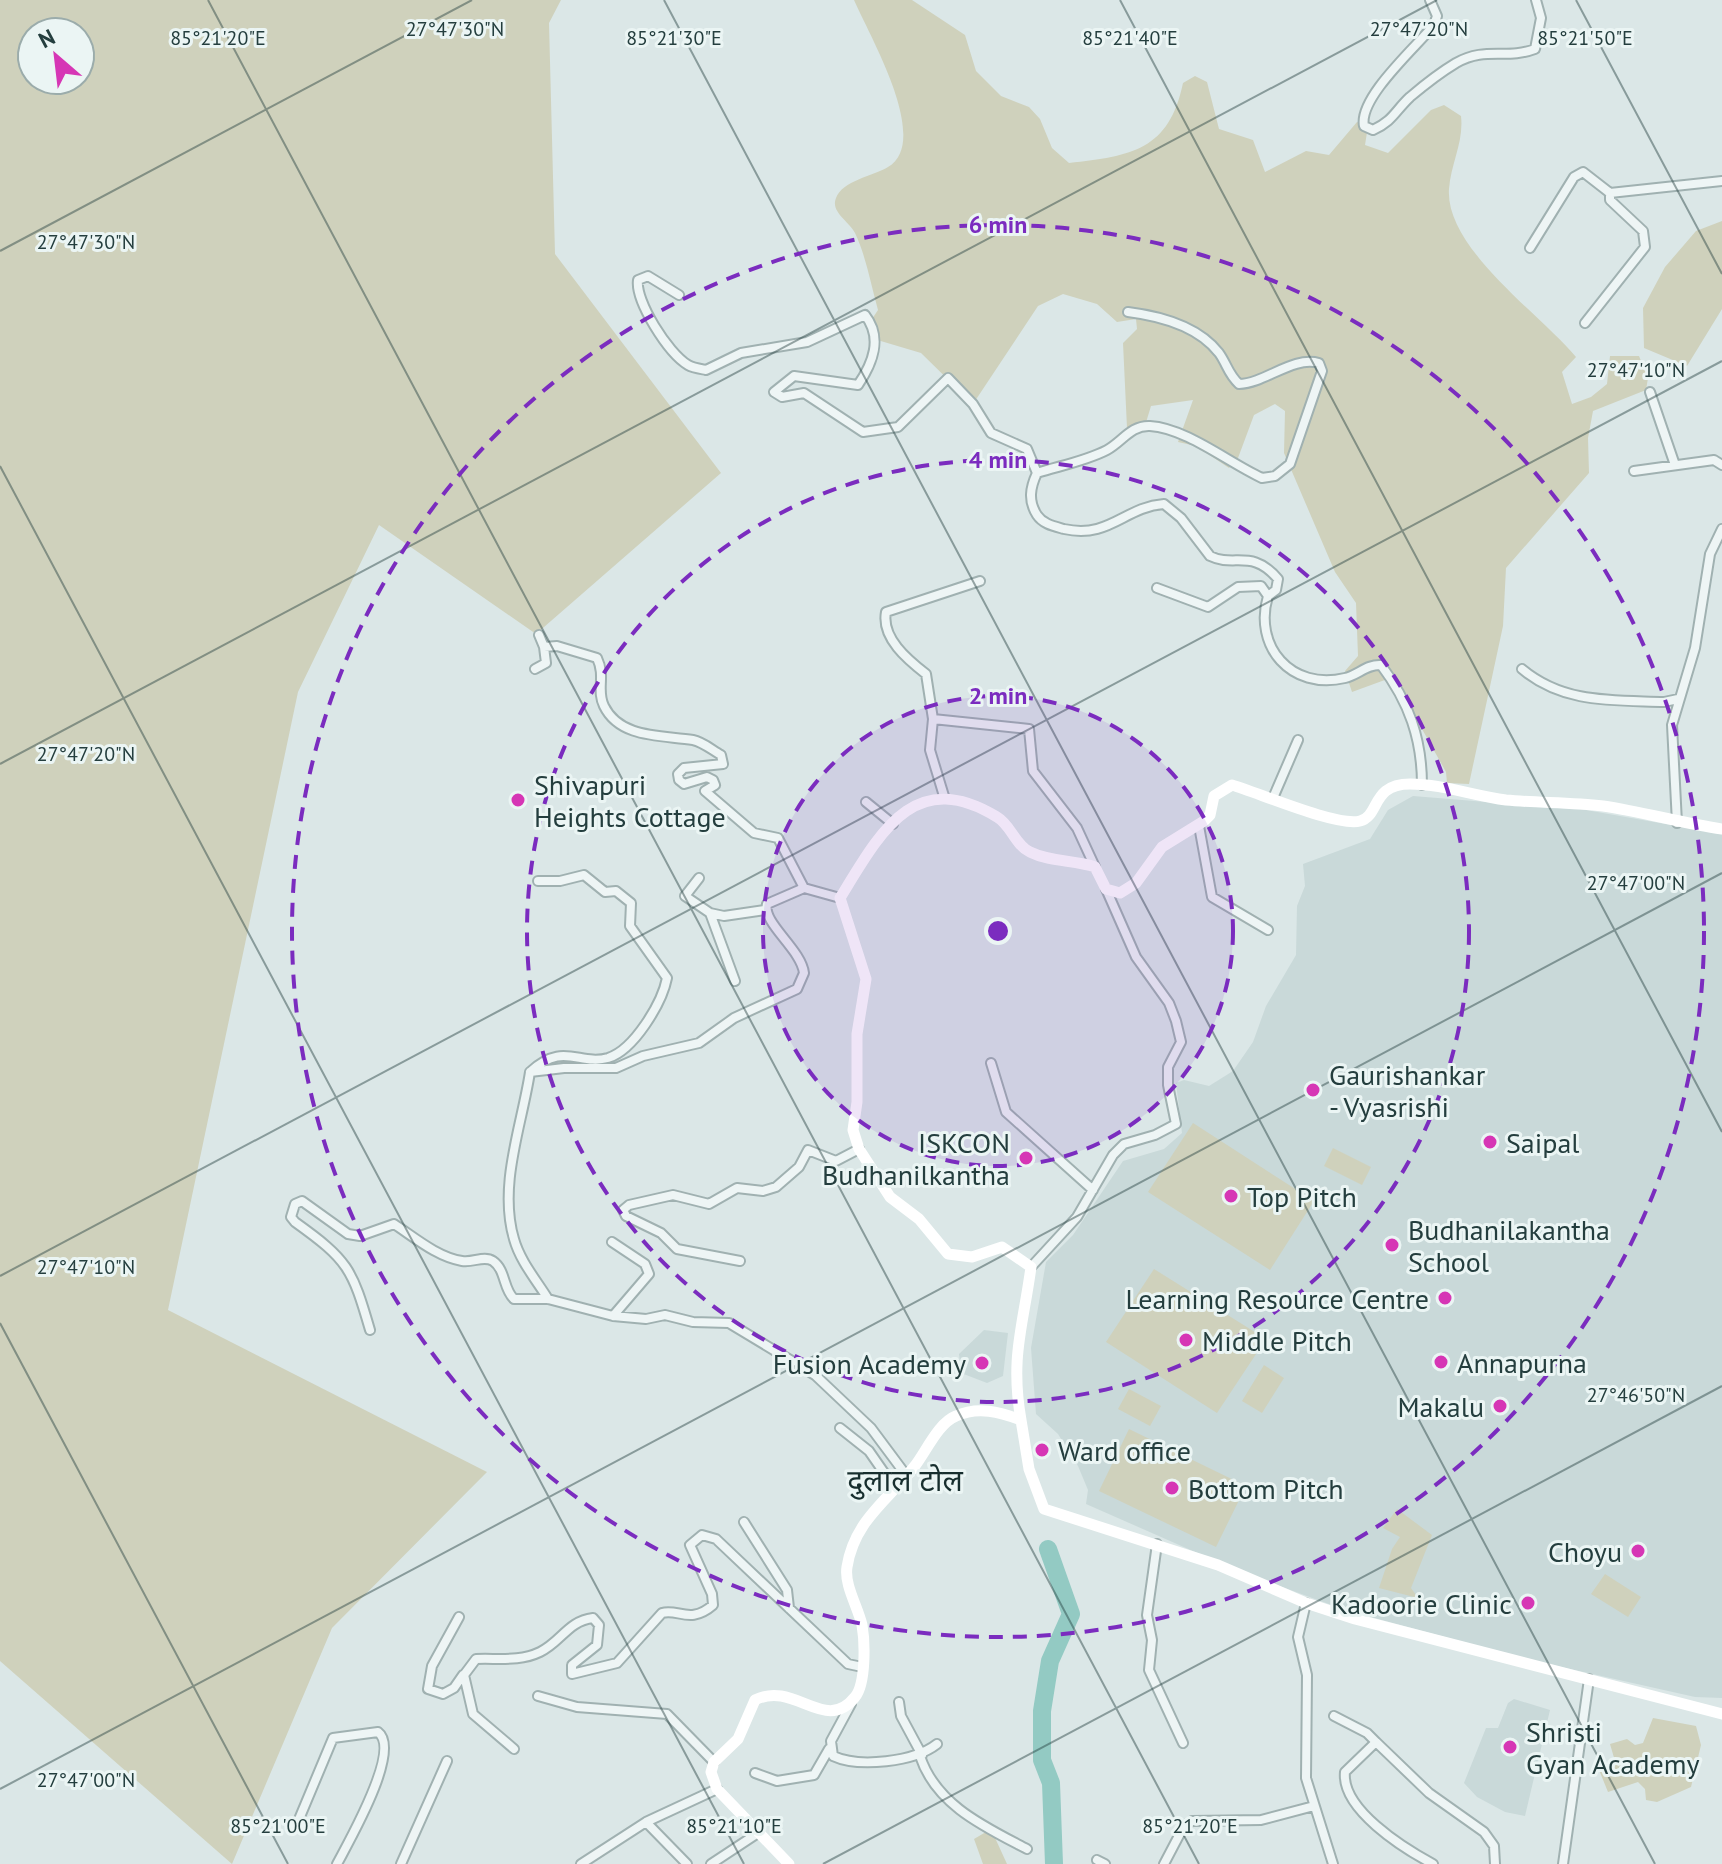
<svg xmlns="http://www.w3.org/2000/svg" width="1722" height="1864" font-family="'PT Sans','Noto Sans Devanagari',sans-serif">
<rect width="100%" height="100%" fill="#dbe7e7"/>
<path fill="#c9d9d9" d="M1413 796 1586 810 1722 834V1698L1695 1697 1530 1660 1345 1610 1236 1570 1086 1504 1088 1490 1078 1466 1058 1434 1036 1414 1031 1348 1046 1262 1073 1235 1123 1161 1164 1149 1182 1133 1176 1083 1184 1080 1209 1086 1233 1071 1253 1042 1266 1006 1296 955 1297 906 1305 886 1303 864 1370 839 1388 810Z
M984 1330 1008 1333 1003 1376 987 1383 961 1373 959 1354Z
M1514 1699 1550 1710 1525 1816 1505 1812 1477 1797 1464 1783 1486 1728H1498L1508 1703Z"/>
<path fill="#cfd1bc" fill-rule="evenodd" d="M0 0H561L549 23 555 254 721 473 536 634 379 525 298 692 168 1310 487 1472 332 1628 232 1864 0 1661ZM32 32H80V80H32Z
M854 0H912L965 35 976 71 1001 96 1029 107 1040 119 1052 148 1069 163C1132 156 1169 150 1183 83L1195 76 1207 82 1219 129 1253 140 1265 172 1306 151 1329 155 1357 122 1368 126 1365 145 1388 153 1431 110 1444 105 1461 116C1464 142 1451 163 1449 189 1445 248 1540 314 1576 357L1562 372 1572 404 1591 397 1607 384 1610 356H1639L1648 378 1646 390 1593 411 1588 438 1589 473 1506 568 1503 626 1469 784 1447 783 1446 772 1393 677 1352 692 1345 671 1358 656 1356 603 1335 572 1284 453 1285 411 1275 404 1254 415 1238 458 1229 468 1196 446 1178 442 1193 400 1151 406 1144 429 1136 434 1127 428 1123 343 1137 329 1136 319 1117 322 1097 304 1063 294 1038 306 973 404 921 353 874 339 870 322 878 310C871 285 866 256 855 233 850 222 830 212 836 198 842 181 873 176 888 167 932 141 869 35 854 0Z
M1722 221V309L1687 366 1644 348 1643 308 1665 267 1696 231Z
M1193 1123 1314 1201 1270 1270 1148 1192Z
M1333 1148 1371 1167 1362 1185 1324 1166Z
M1154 1269 1266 1339 1217 1413 1106 1342Z
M1264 1365 1284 1378 1262 1413 1242 1401Z
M1129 1389 1161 1406 1150 1426 1118 1409Z
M1129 1429 1246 1486 1216 1547 1099 1491Z
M1397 1509 1432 1535 1411 1588 1418 1598 1379 1588 1392 1549 1400 1537 1383 1528Z
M1605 1574 1641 1597 1628 1617 1591 1594Z
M1653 1718 1696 1726 1701 1745 1691 1787 1657 1802 1646 1800 1645 1789 1638 1782 1608 1792 1597 1765 1615 1761 1610 1744 1627 1739 1635 1745 1643 1743Z
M991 1829 1007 1864H983L974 1839Z"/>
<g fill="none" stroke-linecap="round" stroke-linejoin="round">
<path stroke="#93cac3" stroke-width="18" d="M1048 1549 1071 1614 1050 1661 1042 1711V1760L1051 1783 1054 1864"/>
<defs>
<path id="street" d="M1430 0 1437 16 1434 25C1416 47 1358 98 1364 126L1373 130C1393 121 1395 111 1410 97 1423 86 1441 72 1456 63 1486 46 1506 60 1535 49L1541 18 1536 0
M1530 248 1574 177 1583 172 1610 193
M679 295 648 276 638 280C635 301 668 353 688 365 693 368 701 369 706 370L741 353 807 342 865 315C883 338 873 363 858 385L794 376 774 392 782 397 804 393 863 432 898 427 948 378 973 404 991 433 1027 449 1037 473C1059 466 1086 461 1107 450 1122 442 1131 425 1150 426 1186 428 1229 463 1262 478L1275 476 1290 464 1322 371 1319 363C1292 356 1266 383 1239 384 1228 374 1227 364 1219 353 1198 326 1160 316 1128 312
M1585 323 1645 247 1643 231 1610 200V193L1722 181
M1650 392 1675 465
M1634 471 1714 460 1722 465
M1037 473C1030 488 1028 501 1037 515 1043 524 1053 526 1064 529 1110 539 1124 507 1164 504L1181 518 1210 556C1234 568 1252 548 1278 579L1276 590 1268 596
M1157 588 1208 607 1238 587 1261 586 1268 596C1253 646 1291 691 1345 678 1358 675 1367 664 1381 665 1409 702 1422 739 1422 785
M539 635 544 647 557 646 597 658C606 677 596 690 604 706 620 739 663 735 693 740 703 742 712 750 721 755L723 764 684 768 678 774 679 780 684 784 707 777 713 780 715 785 705 791 754 833 778 838 804 888
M535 669 546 663 544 647
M1522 669C1564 704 1613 700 1664 702L1678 699
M933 719 1029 729 1033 771 1077 828 1095 867
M944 796 930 750 933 719 926 674C908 660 881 638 886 612L980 581
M1273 798 1298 740
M866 802 893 824
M1677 823 1672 725 1695 648 1710 554 1722 529
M1199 826 1212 897 1268 930
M699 878 685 896 710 913
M538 881H560L584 875 605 892 616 891 631 903 630 926 667 978C662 1003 634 1050 608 1058 579 1066 563 1041 530 1072L564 1068H616L643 1056 699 1043 734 1018 797 989 804 973C801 949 762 923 767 904L804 888 840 898
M735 981 710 913 724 916 765 910
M991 1063 1006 1112 1093 1190
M530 1072C522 1125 498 1185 514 1239 520 1261 537 1281 548 1299
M612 1242 645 1264 649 1274 613 1316
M740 1261 677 1249 661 1233 626 1216 623 1210 629 1205 673 1195 709 1204 737 1188 763 1191 776 1187 799 1167 808 1150 836 1161 859 1149
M1031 1267 1077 1217 1113 1155 1124 1144 1155 1135 1176 1124 1168 1085V1067L1181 1042 1176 1021 1169 1003 1136 957 1106 889
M370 1330C352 1268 348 1260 295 1222L291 1217 295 1204 302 1201 348 1234 360 1236 394 1224C414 1237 437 1257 462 1261 473 1263 484 1255 493 1261 506 1270 503 1289 514 1299H548L613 1316 646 1319 665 1315 693 1322 729 1323 815 1375 871 1428 906 1475
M840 1428 869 1451 894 1487
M744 1522 787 1590 789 1608
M1157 1544 1147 1615 1152 1640 1149 1670 1183 1743
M1306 1603 1298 1637 1307 1675 1306 1778 1333 1864
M459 1617 432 1666 428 1689 443 1694 454 1688 463 1675
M538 1696 577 1707 667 1714 714 1762
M899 1702 901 1716 922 1755
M851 1704 831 1741 833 1756C859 1768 914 1762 937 1744
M1334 1716 1367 1733 1376 1742
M514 1749 473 1714 464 1675 476 1659C498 1658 519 1662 540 1652 561 1642 568 1621 593 1618L599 1625 597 1645 572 1665V1674L617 1663 662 1613C678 1608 690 1625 713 1605L712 1594 690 1545 702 1535 716 1539 848 1664 862 1667
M920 1756C936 1805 985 1827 1027 1849
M755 1773 777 1781 814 1775 829 1749
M646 1822 687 1864
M297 1824 333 1738 378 1732C402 1750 349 1841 337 1864
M1097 1860 1105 1864
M401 1864 447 1761
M581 1864 646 1822 717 1789
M711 1864 758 1833
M1164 1864 1184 1826 1192 1821 1261 1820 1314 1806
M1433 1864C1403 1848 1341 1809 1345 1772L1376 1742 1429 1793 1484 1832 1494 1846 1495 1864
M1563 1864 1589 1679"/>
</defs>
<use href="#street" stroke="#a0b1b1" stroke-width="12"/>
<use href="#street" stroke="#eef5f5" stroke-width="8"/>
<path stroke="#fff" stroke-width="11" d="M1021 1420C1010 1357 1023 1327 1031 1267L1002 1247 972 1257 948 1254 919 1219 890 1197 859 1149 853 1130 857 1102V1034L866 979 840 898C880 833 914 766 997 817 1011 825 1015 845 1030 852 1050 862 1074 860 1095 867L1106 889 1120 893 1136 883 1162 847 1204 821 1210 815 1214 796 1232 785C1259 793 1337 827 1360 821 1380 816 1371 784 1410 784 1442 784 1474 796 1506 800 1538 803 1571 802 1603 806 1643 812 1682 823 1722 829
M789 1864 717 1789 711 1772 714 1762 738 1739 755 1700C795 1680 825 1735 855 1697 866 1684 865 1642 862 1625 858 1607 844 1585 847 1567 854 1521 888 1500 914 1467 926 1452 938 1423 956 1416 978 1406 1000 1412 1021 1420L1029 1469 1044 1509 1218 1565 1306 1603 1355 1619 1722 1714"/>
</g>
<path fill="none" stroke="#243e3e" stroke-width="2" stroke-opacity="0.45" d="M208 0 1199 1864M664 0 1655 1864M1120 0 1722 1132M1576 0 1722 274M0 251 472 0M0 466 744 1864M0 764 1437 0M0 1276 1722 361M0 1323 288 1864M0 1789 1722 873M823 1864 1722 1386"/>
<circle cx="998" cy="931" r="235" fill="#7b2cbf" fill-opacity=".12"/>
<g fill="none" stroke="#7b2cbf" stroke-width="4" stroke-dasharray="14 10">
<circle cx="998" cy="931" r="235"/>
<circle cx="998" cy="931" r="471"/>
<circle cx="998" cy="931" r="706"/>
</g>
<g fill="#d636b5" stroke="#ebf5f4" stroke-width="3">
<circle cx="518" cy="800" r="8"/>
<circle cx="1313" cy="1090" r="8"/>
<circle cx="1490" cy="1142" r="8"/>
<circle cx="1026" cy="1158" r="8"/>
<circle cx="1231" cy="1196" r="8"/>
<circle cx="1392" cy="1245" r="8"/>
<circle cx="1445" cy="1298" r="8"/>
<circle cx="1186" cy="1340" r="8"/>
<circle cx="1441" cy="1362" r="8"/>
<circle cx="982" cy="1363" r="8"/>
<circle cx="1500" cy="1406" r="8"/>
<circle cx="1042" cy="1450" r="8"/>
<circle cx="1172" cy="1488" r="8"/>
<circle cx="1638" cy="1551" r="8"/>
<circle cx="1528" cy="1603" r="8"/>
<circle cx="1510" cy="1747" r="8"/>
</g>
<g text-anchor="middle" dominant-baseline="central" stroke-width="6" stroke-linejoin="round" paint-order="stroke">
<g font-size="28" fill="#243e3e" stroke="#ebf5f4" text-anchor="start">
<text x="534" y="784">Shivapuri<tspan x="534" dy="32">Heights Cottage</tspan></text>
<text x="1329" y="1074">Gaurishankar<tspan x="1329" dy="32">- Vyasrishi</tspan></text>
<text x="1010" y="1142" text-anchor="end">ISKCON<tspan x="1010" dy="32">Budhanilkantha</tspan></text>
<text x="1506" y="1142">Saipal</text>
<text x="1247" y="1196">Top Pitch</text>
<text x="1408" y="1229">Budhanilakantha<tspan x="1408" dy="32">School</tspan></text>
<text x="1429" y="1298" text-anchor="end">Learning Resource Centre</text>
<text x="1202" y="1340">Middle Pitch</text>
<text x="1457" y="1362">Annapurna</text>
<text x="966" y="1363" text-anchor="end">Fusion Academy</text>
<text x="1484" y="1406" text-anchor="end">Makalu</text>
<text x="1058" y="1450">Ward office</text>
<text x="1188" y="1488">Bottom Pitch</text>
<text x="1622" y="1551" text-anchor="end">Choyu</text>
<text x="1512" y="1603" text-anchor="end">Kadoorie Clinic</text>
<text x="1526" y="1731">Shristi<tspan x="1526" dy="32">Gyan Academy</tspan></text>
</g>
<g font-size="30" fill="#172e2e" stroke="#ebf5f4">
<text x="905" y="1479">दुलाल टोल</text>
</g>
</g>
<g font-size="20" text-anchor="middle" fill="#243e3e" stroke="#ebf5f4" stroke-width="6" stroke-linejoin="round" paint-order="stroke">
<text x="455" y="36">27°47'30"N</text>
<text x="1419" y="36">27°47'20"N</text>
<text x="218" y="45">85°21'20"E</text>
<text x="674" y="45">85°21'30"E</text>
<text x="1130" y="45">85°21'40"E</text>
<text x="1585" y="45">85°21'50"E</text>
<text x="86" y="249">27°47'30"N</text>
<text x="1636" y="377">27°47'10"N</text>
<text x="86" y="761">27°47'20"N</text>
<text x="1636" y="890">27°47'00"N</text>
<text x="86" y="1274">27°47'10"N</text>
<text x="1636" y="1402">27°46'50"N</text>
<text x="86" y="1787">27°47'00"N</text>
<text x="278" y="1833">85°21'00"E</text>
<text x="734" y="1833">85°21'10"E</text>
<text x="1190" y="1833">85°21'20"E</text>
</g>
<circle cx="998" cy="931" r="12" fill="#7b2cbf" stroke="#ebf5f4" stroke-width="4"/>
<g font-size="24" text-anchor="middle" font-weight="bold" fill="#7b2cbf" stroke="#ebf5f4" stroke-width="6" stroke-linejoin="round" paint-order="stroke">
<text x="998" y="233">6 min</text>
<text x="998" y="468">4 min</text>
<text x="998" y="704">2 min</text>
</g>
<g transform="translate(56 56) rotate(332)"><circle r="38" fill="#ebf5f4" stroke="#9bacab" stroke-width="2"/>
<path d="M0-6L14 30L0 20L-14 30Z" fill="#d636b5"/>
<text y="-12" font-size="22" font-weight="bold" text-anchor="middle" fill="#243e3e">N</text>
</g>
</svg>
